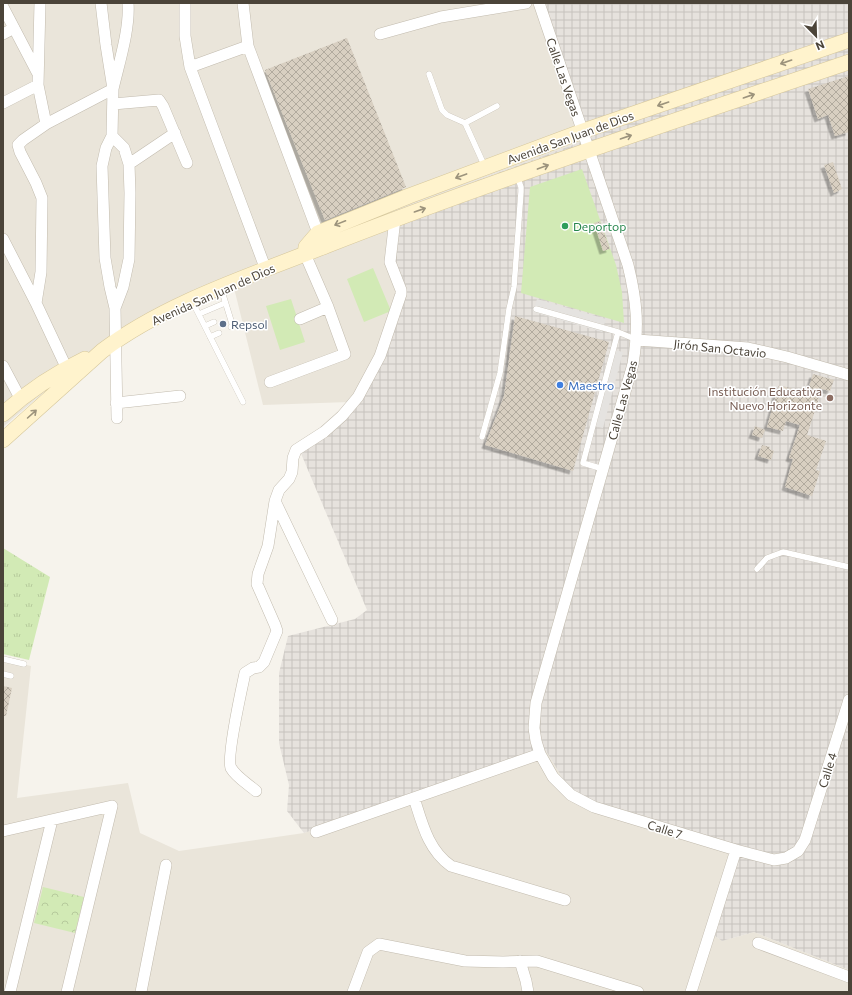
<svg xmlns="http://www.w3.org/2000/svg" width="852" height="995" font-family="Commissioner,sans-serif">
<defs>
<pattern id="industrial-grid" width="8" height="8" patternUnits="userSpaceOnUse"><rect width="8" height="8" fill="#e6e2dd"/><path d="M0 4h8M4 0v8" fill="none" stroke="#c7c3be"/></pattern>
<pattern id="grass-tufts" width="24" height="20" patternUnits="userSpaceOnUse"><rect width="24" height="20" fill="#d2eab5"/><path d="M3 7l-1-3M5 7V3M7 7l1-3M15 17l-1-3M17 17v-4M19 17l1-3" fill="none" stroke="#b6ca9c"/></pattern>
<pattern id="forest-crowns" width="20" height="18" patternUnits="userSpaceOnUse"><rect width="20" height="18" fill="#d2eab5"/><path d="M2 6a3 3 0 1 1 6 0M12 15a3 3 0 1 1 6 0" fill="none" stroke="#b6ca9c"/></pattern>
<pattern id="building-cross-hatch" width="8" height="8" patternUnits="userSpaceOnUse"><rect width="8" height="8" fill="#d8cfc1"/><path d="M0 0l8 8M0 8l8-8" fill="none" stroke="#b1aa9e"/></pattern>
<filter id="shadow"><feDropShadow dx="-3.5" dy="3.5" stdDeviation="0" flood-color="#0004"/></filter>
</defs>
<rect width="100%" height="100%" fill="#f6f3ec"/>
<path fill="#eae5da" d="M3 3H538L584 141 405 295 397 319 349 402 263 405 234 288 204 301 127 339 56 382 3 427Z
M3 660 31 666 17 798 128 783 140 833 179 851 304 833 546 751 568 787 741 847 715 936 722 941 754 932 849 970V992H3Z"/>
<path fill="url(#industrial-grid)" d="M538 3H849V970L754 932 722 941 715 936 741 847 592 803 568 787 546 751 304 833 287 811 289 785 279 743V673L288 636 355 619 367 610 297 444 334 420 377 367 405 295 393 262 398 210 584 141Z"/>
<path fill="url(#grass-tufts)" d="M3 548 50 577 29 660 3 654Z"/>
<path fill="url(#forest-crowns)" d="M43 887 84 897 75 933 34 923Z"/>
<path fill="#d2eab5" d="M582 169 616 265 622 292 624 323 521 293 530 187Z
M373 268 391 311 364 322 347 279Z
M291 299 305 342 280 350 266 306Z"/>
<path fill="#e5e3e0" d="M537 299 606 319 602 332 533 312Z
M611 349 623 352 603 428 590 425Z"/>
<path fill="url(#building-cross-hatch)" filter="url(#shadow)" d="M347 38 406 187 325 220 265 70Z
M849 76V132L835 136 828 115 818 119 808 89Z
M833 162 842 189 834 193 824 165Z
M600 221 610 249 603 251 594 223Z
M515 316 609 342 573 471 485 445 504 396Z
M813 374 834 380 830 391 822 389 807 435 826 441 816 470 820 471 812 496 785 487 793 459 789 458 800 425 786 421 783 431 767 427 779 385 807 393Z
M755 426 765 430 762 438 752 435Z
M762 445 770 447 769 449 774 451 771 460 758 456Z
M3 686 12 688 6 716H3Z"/>
<g fill="none" stroke-linecap="round" stroke-linejoin="round">
<defs>
<path id="lane" d="M429 74 442 110 447 115 465 123 485 167
M465 123 497 106
M221 288 233 327H231
M192 301 243 402
M536 309 618 332 637 340
M199 314 225 303
M205 326 214 322
M210 337 219 333
M482 437 500 373 509 309 514 287 521 192V187L517 176
M603 469 583 463 618 332
M757 569 767 558 783 552 849 567
M3 659 24 664
M3 674 11 676"/>
<path id="street" d="M40 3 38 85 46 124
M101 3 106 45 113 89 112 136 106 148 102 166 105 258 110 287 115 308 117 418
M185 3V36L190 67 266 270
M243 3 248 46 318 233
M539 3 628 265C637 302 639 326 633 364L536 703 534 728 536 741 540 754 553 777 571 795 594 807 736 850 774 860 786 858 798 851 805 840 849 700
M3 7 37 72
M3 34 14 28
M380 34 441 17 526 3
M190 67 248 46
M3 103 38 85
M113 104 159 100 163 106 187 163
M112 136 124 148 129 164 130 193 129 259 123 287 115 308
M129 164 175 133
M3 239 36 303 67 369
M36 303 41 272 42 198 36 183 20 152 18 145 23 140 46 124 113 89C119 63 130 29 128 3
M300 319 328 307
M637 340 748 348 787 357 849 375
M3 366 20 398
M270 382 345 354 328 307 305 254
M116 403 180 396
M275 501 332 620
M256 791C248 784 236 777 231 768 226 759 242 687 245 673L253 668 259 667 264 662 277 631 275 625 257 584 258 574 268 546 275 501 279 490 289 479 292 472 293 458 296 450 324 432 342 416 358 397 380 356 401 294V290L390 262 395 219
M414 798C422 823 428 850 451 866L565 900
M3 831 112 806 67 992
M316 832 540 754
M758 943 849 977
M520 961 526 981 528 992
M10 992 52 820
M141 992 166 865
M353 992 368 952 379 944 465 961 503 962 537 961 638 992
M691 992 736 850"/>
<path id="secondary" d="M305 254 306 247 318 233 409 196 583 131 849 40
M3 414C27 392 56 373 85 359
M3 440 102 351C167 302 253 275 328 245 499 178 675 121 849 62"/>
</defs>
<use href="#lane" stroke="#c2bbae" stroke-width="6"/>
<use href="#street" stroke="#c2bbae" stroke-width="12"/>
<use href="#secondary" stroke="#d6c79b" stroke-width="16"/>
<use href="#lane" stroke="#fff" stroke-width="5.5"/>
<use href="#street" stroke="#fff" stroke-width="11"/>
<use href="#secondary" stroke="#fff3cd" stroke-width="15"/>
</g>
<defs><path id="oneway-shaft" d="M-6 0H5M1.5-3L5.5 0L1.5 3" fill="none" stroke-width="1.6" stroke-linecap="round" stroke-linejoin="round"/></defs>
<g stroke="#9c937c">
<use href="#oneway-shaft" transform="translate(786 62) rotate(161)"/>
<use href="#oneway-shaft" transform="translate(749 96) rotate(-19)"/>
<use href="#oneway-shaft" transform="translate(663 104) rotate(161)"/>
<use href="#oneway-shaft" transform="translate(626 137) rotate(-19)"/>
<use href="#oneway-shaft" transform="translate(543 167) rotate(-20)"/>
<use href="#oneway-shaft" transform="translate(461 176) rotate(160)"/>
<use href="#oneway-shaft" transform="translate(420 210) rotate(-19)"/>
<use href="#oneway-shaft" transform="translate(340 223) rotate(158)"/>
<use href="#oneway-shaft" transform="translate(32 414) rotate(-42)"/>
</g>
<circle fill="#2e9e5b" stroke="#fff" stroke-width="1.5" cx="565" cy="226" r="4"/>
<circle fill="#5c6f8a" stroke="#fff" stroke-width="1.5" cx="223" cy="324" r="4"/>
<circle fill="#3f7fe0" stroke="#fff" stroke-width="1.5" cx="560" cy="385" r="4"/>
<circle fill="#8d6e63" stroke="#fff" stroke-width="1.5" cx="830" cy="398" r="4"/>
<g text-anchor="middle" dominant-baseline="central" stroke-width="3" stroke-linejoin="round" paint-order="stroke">
<g font-size="12" fill="#4b4439" stroke="#fff">
<text transform="translate(564 77) rotate(71)">Calle Las Vegas</text>
<text transform="translate(570 137) rotate(-20)">Avenida San Juan de Dios</text>
<text transform="translate(213 294) rotate(-24)">Avenida San Juan de Dios</text>
<text transform="translate(720 348) rotate(6)">Jirón San Octavio</text>
<text transform="translate(622 400) rotate(-75)">Calle Las Vegas</text>
<text transform="translate(827 770) rotate(-73)">Calle 4</text>
<text transform="translate(665 829) rotate(17)">Calle 7</text>
</g>
<g font-size="12" fill="#27864d" stroke="#fff" text-anchor="start">
<text x="573" y="226">Deportop</text>
</g>
<g font-size="12" fill="#4e5e75" stroke="#fff" text-anchor="start">
<text x="231" y="324">Repsol</text>
</g>
<g font-size="12" fill="#366cbe" stroke="#fff" text-anchor="start">
<text x="568" y="385">Maestro</text>
</g>
<g font-size="12" fill="#785e54" stroke="#fff" text-anchor="end">
<text x="822" y="391">Institución Educativa<tspan x="822" dy="14">Nuevo Horizonte</tspan></text>
</g>
</g>
<rect width="852" height="995" fill="none" stroke="#4b4439" stroke-width="8"/>
<g transform="translate(816 36) rotate(157)" stroke="#ffffff" stroke-width="3" paint-order="stroke">
<path d="M0-3L7 15L0 10L-7 15Z" fill="#4b4439"/>
<text y="-6" font-size="11" font-weight="bold" text-anchor="middle" fill="#4b4439">N</text>
</g>
</svg>
